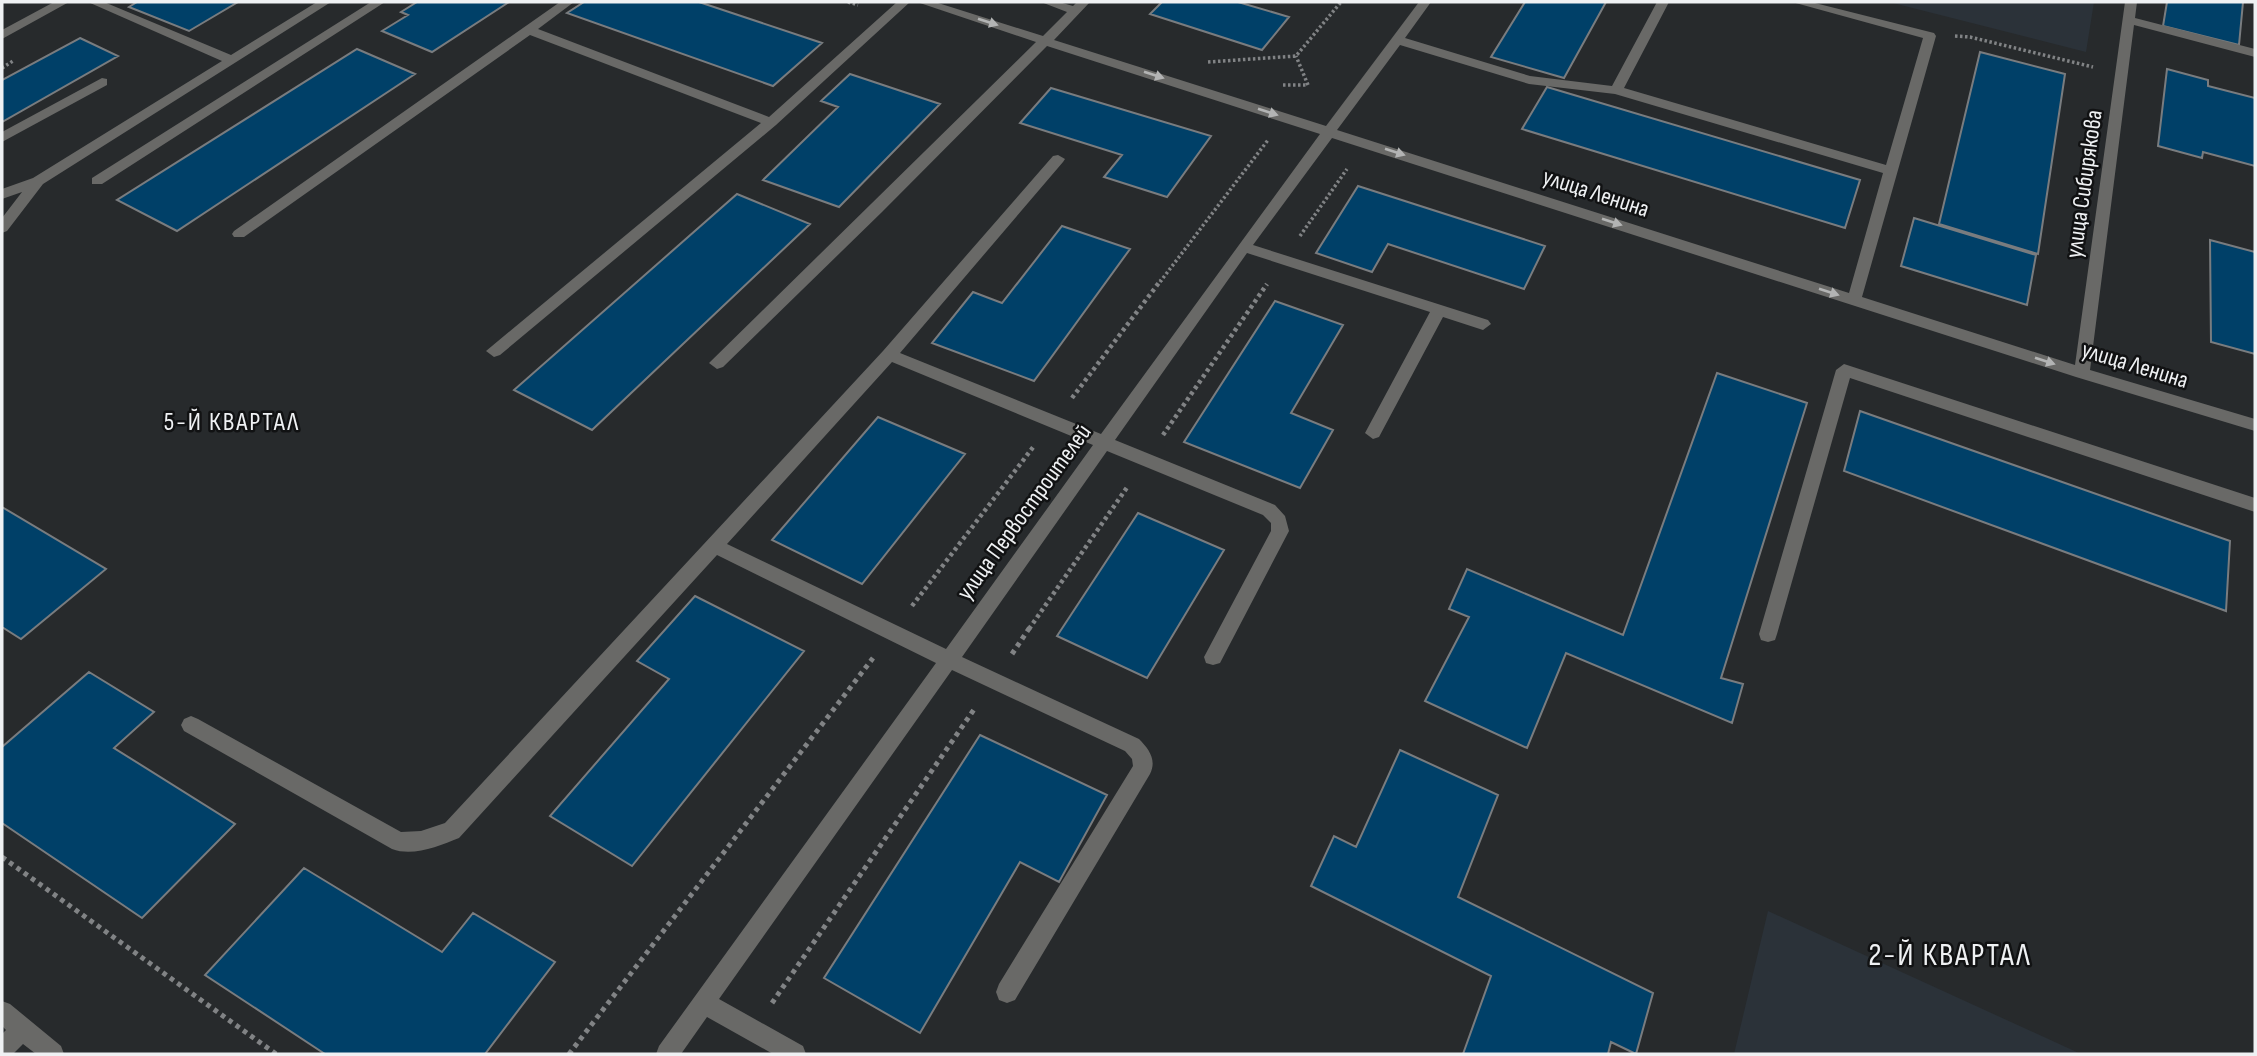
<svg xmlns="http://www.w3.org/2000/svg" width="2257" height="1056" font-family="'Sofia Sans Condensed',sans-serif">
<rect width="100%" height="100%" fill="#272a2c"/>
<path fill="#2b3239" d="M1889 2H2094L2086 52Z
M1768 911 2081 1054H1734Z"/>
<path fill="#004068" stroke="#797c7f" stroke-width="2" d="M137 2H238L189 31 129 7Z
M417 2H509L432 52 382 31 408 15 401 12Z
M584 2H699L822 43 773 86 567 13Z
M1162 2H1238L1289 17 1262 50 1150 14Z
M1525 2H1606L1564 78 1491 57Z
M2167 2H2243L2239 45 2163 26Z
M80 38 118 56 2 122V80Z
M357 49 415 74 177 231 117 200Z
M1980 52 2065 74 2038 254 1939 224Z
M2167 69 2208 80V86L2255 98V166L2203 152 2202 158 2158 146Z
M850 74 940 104 839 207 763 180 838 107 821 101Z
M1547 87 1860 180 1845 228 1522 129Z
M1051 88 1211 136 1167 197 1104 177 1122 155 1020 123Z
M1358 186 1545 246 1524 289 1388 244 1372 272 1316 253Z
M737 194 810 224 592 430 514 390Z
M1914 218 2036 255 2027 305 1901 266Z
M1062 226 1130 249 1034 381 932 343 973 292 1002 303Z
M2210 240 2255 252V354L2211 342Z
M1275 301 1343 325 1291 413 1333 430 1300 488 1184 442Z
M1717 373 1807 403 1721 678 1743 684 1732 723 1566 653 1527 748 1425 701 1469 617 1449 609 1467 569 1623 635Z
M1860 411 2230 541 2226 611 1844 471Z
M878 417 965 454 862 584 772 540Z
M2 507 106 569 21 639 2 627Z
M1138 513 1224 550 1147 678 1057 636Z
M695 596 804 651 632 866 550 816 669 679 637 661Z
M89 672 154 712 114 748 235 824 142 918 2 823V747Z
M980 735 1107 795 1059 882 1020 862 920 1033 824 978Z
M1400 750 1498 795 1458 897 1653 993 1636 1054 1611 1042 1608 1054H1463L1491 976 1311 886 1334 836 1356 847Z
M304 868 442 952 473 913 555 962 485 1054H325L205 975Z"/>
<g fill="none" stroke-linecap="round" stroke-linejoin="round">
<path stroke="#818385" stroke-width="3.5" stroke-dasharray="2.5 2.5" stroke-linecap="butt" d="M848 2 858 5
M1955 36 1970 37 2093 67
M1208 62 1296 56 1341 2
M2 68 13 61
M1283 85H1308L1296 56
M1300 236 1347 169
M1160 282 1268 140"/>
<path stroke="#818385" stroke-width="4.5" stroke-dasharray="3.5 3.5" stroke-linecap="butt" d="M1072 398 1161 280
M1163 435 1267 284
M912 606 1034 446
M1029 629 1128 486"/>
<path stroke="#818385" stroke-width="5" stroke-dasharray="4.5 4.5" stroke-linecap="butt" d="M1012 654 1030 627
M2 857 276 1054
M772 1003 975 708
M569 1054 873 658"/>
<path fill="#696967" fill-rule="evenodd" d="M54 2H69L2 39V30Z
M88 2H104L231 55 317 2H331L43 184 7 231 2 233V218L22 192 2 199V189L33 178 222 61Z
M371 2H385L102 184H92V178Z
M560 2H574L538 29 769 117 897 2H910L776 125 500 355 494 357 486 351 761 123 530 35 244 237H234L232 234 234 231Z
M917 2H935L1043 36 1067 12 1041 2H1059L1073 6 1077 2H1090L1054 40 1326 126 1419 2H1431L1405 38 1530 76 1612 86 1657 2H1669L1624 88 1886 165 1923 38 1792 2H1811L1934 33 1936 36 1862 297 2075 365 2125 2H2137L2135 18 2255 49V57L2134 25 2090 370 2255 419V431L2076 377 1332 138 1253 245 1488 320 1491 324 1483 330 1443 317 1379 437 1373 439 1365 433 1430 312 1247 253 1115 440 1275 505 1285 516 1289 531 1220 663 1213 665 1206 663 1204 657 1271 531V523L1263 515 1107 451 962 657 1139 739C1149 749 1157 760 1150 774L1015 1000 1007 1003 999 1000 996 992 999 984 1133 766 1132 759 1125 751 952 670 719 999 803 1046 806 1054H773L707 1017 681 1054H656L659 1046 936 663 717 555 459 838C439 846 413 857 392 849L184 731 181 725 184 719 191 716 198 719 401 832 421 831 445 823 883 351 1053 156 1058 155 1065 159 1063 162 900 353 1101 434 1320 134 1047 46 882 212 723 367 717 369 709 363 1036 42ZM1400 45 1529 84 1615 94 1883 173 1849 293 1337 130ZM892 362 1093 445 946 649 727 544Z
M102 78 107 79V85L2 142V132Z
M1844 364 2255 498V512L1850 378 1777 634 1775 640 1768 642 1761 640 1759 634 1836 370Z
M2 1001 10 1004 61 1046 64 1054H36L23 1044 13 1054H2V1034L6 1030 2 1026Z"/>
</g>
<defs><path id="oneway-solid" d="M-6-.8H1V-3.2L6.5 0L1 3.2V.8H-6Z" transform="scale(1.75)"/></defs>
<g fill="#b3b4b4">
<use href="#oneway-solid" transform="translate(988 22) rotate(18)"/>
<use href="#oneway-solid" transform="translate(1154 75) rotate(18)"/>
<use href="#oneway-solid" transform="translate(1268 112) rotate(18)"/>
<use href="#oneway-solid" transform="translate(1395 152) rotate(18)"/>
<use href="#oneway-solid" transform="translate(1612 222) rotate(18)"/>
<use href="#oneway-solid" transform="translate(1829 292) rotate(18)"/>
<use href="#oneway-solid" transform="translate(2045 361) rotate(18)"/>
</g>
<g text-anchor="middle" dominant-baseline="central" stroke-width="5" stroke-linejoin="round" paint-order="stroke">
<g font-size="24" fill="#eff1f3" stroke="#111213">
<text transform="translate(2084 184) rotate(-82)">улица Сибирякова</text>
<text transform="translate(1596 193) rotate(18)">улица Ленина</text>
<text transform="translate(2135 365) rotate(17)">улица Ленина</text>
<text transform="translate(1024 512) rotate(-54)">улица Первостроителей</text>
</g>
<g font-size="26" letter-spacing="2" fill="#eff1f3" stroke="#111213">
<text x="232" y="422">5-Й КВАРТАЛ</text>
</g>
<g font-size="32" letter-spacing="2" fill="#eff1f3" stroke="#111213">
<text x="1950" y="955">2-Й КВАРТАЛ</text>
</g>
</g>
<rect width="2257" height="1056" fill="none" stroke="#eff1f3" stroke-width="7"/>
</svg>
